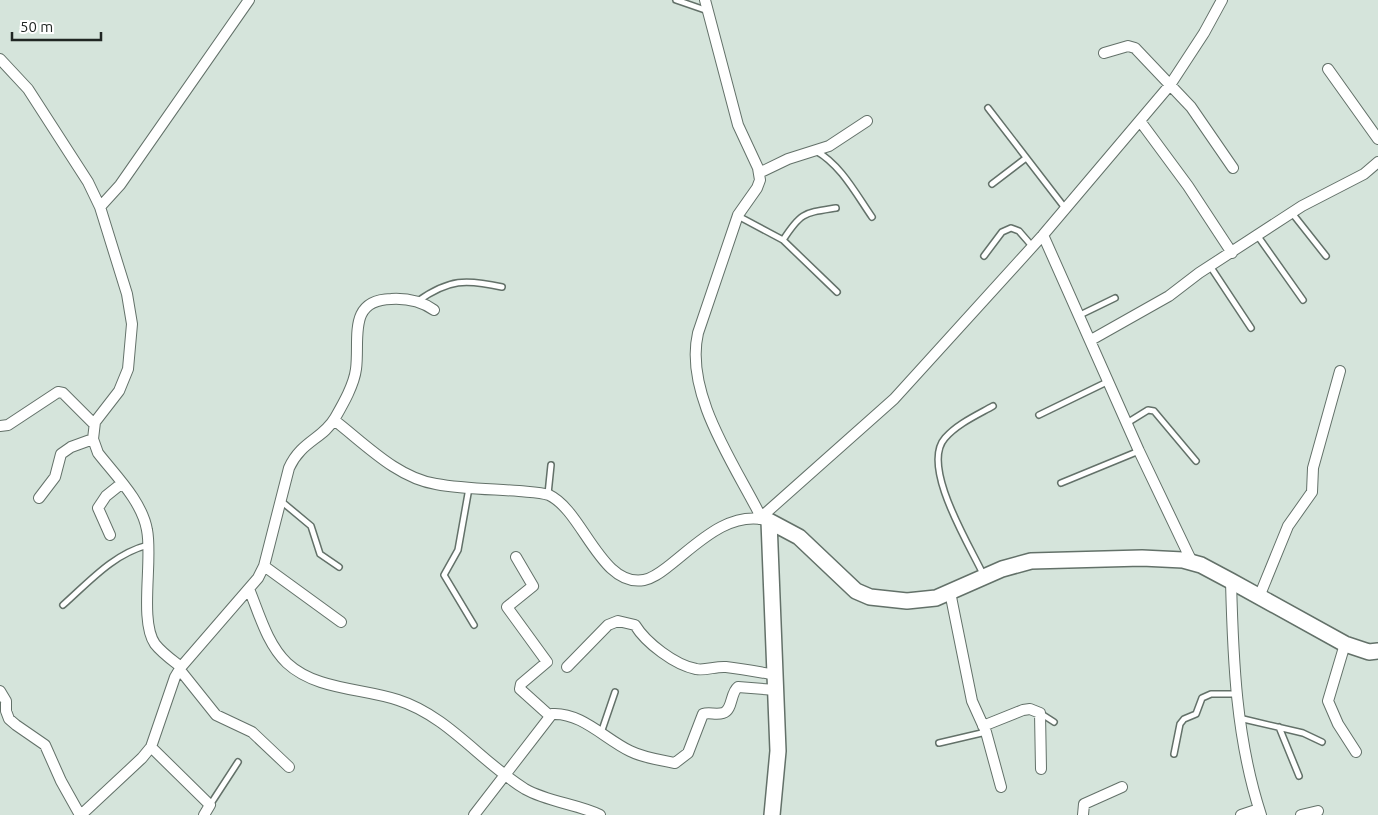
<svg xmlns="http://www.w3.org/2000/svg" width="1378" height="815" font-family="Ubuntu,sans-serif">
<rect width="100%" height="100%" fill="#d5e4db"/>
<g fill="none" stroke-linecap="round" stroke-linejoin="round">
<defs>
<path id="lane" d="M676 0 708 11
M988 108 1065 208
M816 151C841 165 856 194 872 217
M992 184 1026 158
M1292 213 1326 256
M738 216 783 240 837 292
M1257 235 1303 300
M783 240C801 212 804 213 836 208
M984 256 1002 232 1011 228 1019 231 1032 246
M1210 266 1251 328
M418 301C449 279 466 279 502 287
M1080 315 1115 298
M1039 415 1109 381
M1127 423 1148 410 1154 411 1196 461
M1061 483 1139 451
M469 488 458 550 444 575 474 625
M548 494 551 465
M281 501 311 526 320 554 339 567
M983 574C970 546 920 466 945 438 957 424 977 415 993 406
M63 605C89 582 113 554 148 545
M1040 713 1054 722
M1239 718 1303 733 1322 742
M1279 727 1299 776
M601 733 615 692
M939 743 986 732
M1174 754 1180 724 1184 719 1196 714 1202 698 1211 694H1236
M210 805 238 762"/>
<path id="street" d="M705 0 738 125 758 168 760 180 757 188 738 215 698 333C684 394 735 465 761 517
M1104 53 1128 46 1135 48 1191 107 1233 168
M0 59 28 89 88 182 100 207 127 294 132 324 128 369 119 391 95 422 93 439 98 453C115 475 142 501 147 530 153 560 139 621 155 644 162 653 172 660 181 667
M1328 69 1378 139
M1140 121 1188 186 1232 253
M759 173 788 159 829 146 867 121
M100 207 120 185 249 0
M1043 235 1139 451 1192 562
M1091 340 1169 296 1199 273 1302 206 1364 174 1378 162
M334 420C364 443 397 478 436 484 463 489 492 489 519 491 528 492 540 492 549 495 583 511 601 588 644 580 654 578 662 571 670 565 697 544 728 511 766 520
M0 426 8 425 58 392 63 393 94 424
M39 498 55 477 61 454 71 447 93 439
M759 519 894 399 1043 235 1170 85 1204 33 1222 0
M110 535 98 508 106 496 121 484
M516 557 533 586 507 607 547 662 521 684 520 689 550 716
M264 566 341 622
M1231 581C1233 660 1236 739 1261 815
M249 589C259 613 267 644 287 663 316 690 362 688 398 700 448 716 481 762 525 789 548 802 577 804 600 815
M950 592 972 701 986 732 1001 787
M1259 597 1288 526 1312 492 1313 468 1340 371
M1345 644 1328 701 1338 724 1356 752
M567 667 608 625 618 621 635 625C646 643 675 665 696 669 705 671 716 666 726 667 743 669 759 672 776 675
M180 670 216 715 252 732 289 767
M0 691 6 701V711L9 719 16 725 45 745 61 781 80 815
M983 726 1023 710 1030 709 1040 713 1041 769
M151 747 210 805 204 815
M81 815 142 758 151 747 175 677 181 667 258 578 264 566 289 468C301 441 323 439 335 418 343 404 354 385 356 369 360 339 347 300 391 299 408 298 421 301 434 310
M474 815 552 714C581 712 605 739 630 751 644 758 660 760 675 763L688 753 703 714C709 712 716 715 723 713 733 710 730 693 738 687L776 690
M1083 815 1084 804 1122 787
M1241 815 1259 809
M1301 815 1318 811"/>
<path id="secondary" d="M772 815 778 751 769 521 799 537 856 591 870 597 907 601 936 598 1002 569 1031 561 1142 558 1183 560 1201 565 1231 581 1345 644 1369 652 1378 651"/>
</defs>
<use href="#lane" stroke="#637169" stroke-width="8"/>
<use href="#street" stroke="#637169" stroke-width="12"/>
<use href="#secondary" stroke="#637169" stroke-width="18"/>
<use href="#lane" stroke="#fff" stroke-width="5"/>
<use href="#street" stroke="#fff" stroke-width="10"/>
<use href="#secondary" stroke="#fff" stroke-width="15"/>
</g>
<path d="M12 32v8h89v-8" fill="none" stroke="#202623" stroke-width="2.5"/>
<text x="20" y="32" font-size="15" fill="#202623" stroke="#ffffff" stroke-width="4" paint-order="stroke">50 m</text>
</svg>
